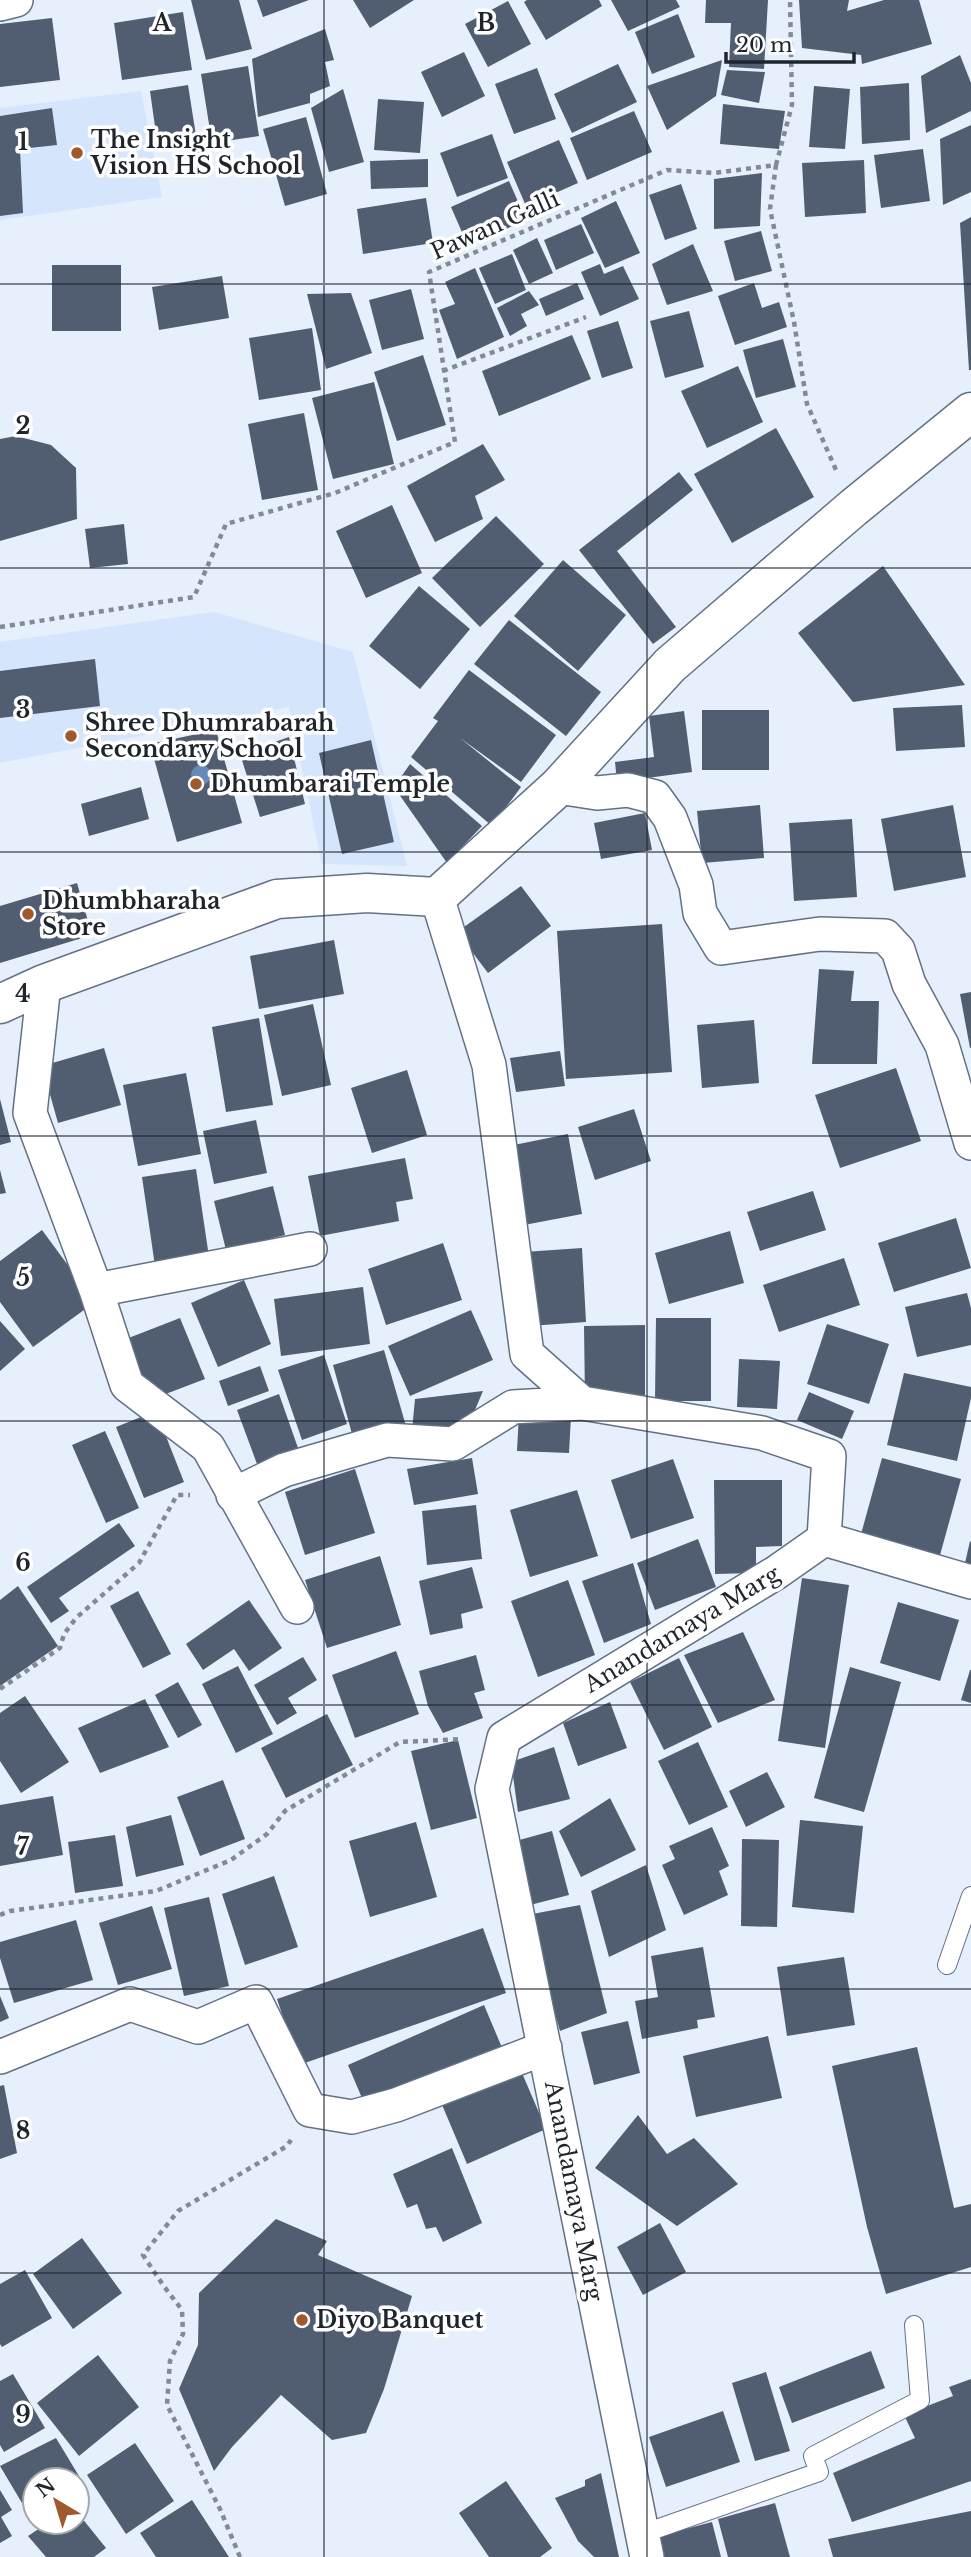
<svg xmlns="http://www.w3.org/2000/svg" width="971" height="2557" font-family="'Libre Baskerville',serif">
<rect width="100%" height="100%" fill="#e6effc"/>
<path fill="#d5e5fc" d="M141 91 162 197 0 220V108Z
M214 612 353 652 407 866 322 864 289 707 0 763V642Z"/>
<path fill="#515e71" d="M191 0H239L252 49 206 60Z
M257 0H309L263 17Z
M353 0H414L370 28Z
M527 0H599L602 6 546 40 524 2Z
M611 0H676L680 7 628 31Z
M706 0H768L764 69 729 67 731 23H705Z
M799 0H849L847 11 884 0H919L932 44 862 64 861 55 802 48Z
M508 1 531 44 488 67 465 24Z
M183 12 192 70 122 80 114 23Z
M678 14 695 57 652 74 635 32Z
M52 18 60 80 0 87V24Z
M325 29 334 60 325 62 330 86 310 94V103L258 117 252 59Z
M464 52 485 96 442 117 421 72Z
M960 55 971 83V111L926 133 921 76Z
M722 60 716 96 667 130 647 86Z
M618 64 637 102 572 133 554 94Z
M248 66 259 136 212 143 201 74Z
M537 68 556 119 514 134 495 84Z
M727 70 765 72 759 103 721 95Z
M909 83 910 140 862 144 860 87Z
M188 85 197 142 158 148 150 91Z
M814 86 850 89 845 149 809 147Z
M343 89 364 162 329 172 311 108Z
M378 99 424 102 420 153 374 150Z
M723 104 785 111 779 149 720 144Z
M52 108 57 145 20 149 23 213 0 216V116Z
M634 111 652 152 587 180 570 138Z
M306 117 327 194 285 206 263 129Z
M971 125V192L943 205 940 139Z
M492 134 508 178 457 197 440 153Z
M559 140 578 183 526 206 507 162Z
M923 149 930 201 881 208 874 155Z
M428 159V187L371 189 370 161Z
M864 160 866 213 805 217 802 163Z
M762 173 760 226 714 229V179Z
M509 181 526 220 468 246 451 207Z
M681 184 697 229 665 240 649 195Z
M426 198 433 243 363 254 357 209Z
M616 201 640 253 605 268 581 218Z
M971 217V370H969L960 223Z
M581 224 594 253 556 270 544 240Z
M761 231 772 271 735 281 724 241Z
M537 238 553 273 529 284 513 250Z
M693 244 713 291 667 305 652 264Z
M512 254 526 290 495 304 479 268Z
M600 264 604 274 623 266 639 299 600 316 581 272Z
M52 265H121V331H52Z
M475 268 504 337 457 359 439 310 455 304 445 282Z
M222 276 229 318 159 330 152 287Z
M577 283 584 299 546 316 539 299Z
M754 283 762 308 779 302 787 327 735 345 718 296Z
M411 289 424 339 382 350 369 300Z
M529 291 539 305 521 314 527 326 510 336 497 308Z
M351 293 372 353 326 369 307 294Z
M689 311 704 367 665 378 650 321Z
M618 321 633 368 602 378 587 331Z
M312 328 321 390 259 400 249 338Z
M572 335 591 379 499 416 482 371Z
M783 339 796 387 756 398 743 350Z
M423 355 446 425 397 441 374 372Z
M738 366 763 422 707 448 681 391Z
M374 382 394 464 333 479 312 398Z
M304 413 318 490 262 500 248 424Z
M776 428 814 497 732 543 694 474Z
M16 436 51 445 76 468 77 519 0 541V439Z
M483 444 505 480 475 496 483 519 435 542 407 486Z
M679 472 693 490 617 551 676 627 653 644 579 550Z
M392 505 422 573 366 598 336 531Z
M496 516 544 564 480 627 432 578Z
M124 524 128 564 90 568 85 529Z
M563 560 626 615 578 671 514 616Z
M883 566 965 685 853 702 798 633Z
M419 586 470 629 420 689 369 646Z
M509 620 601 692 566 736 474 664Z
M95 659 100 706 0 718V671Z
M469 670 556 735 521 782 460 738 521 787 492 826 411 757 438 721 433 718Z
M962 705 965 747 896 751 893 708Z
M702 710H769V770H702Z
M684 711 692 772 617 782 615 762 654 757 649 716Z
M216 730 242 823 177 842 150 744Z
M289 737 305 804 260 817 240 754Z
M371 740 394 842 342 854 319 753Z
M410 764 482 826 447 863 394 787Z
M141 787 149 819 89 836 81 804Z
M760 805 764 858 702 863 697 811Z
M953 805 966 877 894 891 881 819Z
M645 813 652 850 601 859 594 823Z
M852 819 857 897 794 901 789 823Z
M77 883 92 935 0 963V906Z
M521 886 551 926 488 973 457 932Z
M662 924 672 1072 566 1079 557 931Z
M334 940 344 994 259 1009 250 956Z
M819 969 854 971 851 1001H879L877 1064H812Z
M971 992V1048H970L960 994Z
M313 1004 331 1085 282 1096 264 1015Z
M259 1018 273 1105 226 1112 212 1027Z
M754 1020 759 1083 702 1088 697 1025Z
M104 1048 121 1105 58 1123 42 1066Z
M560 1051 565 1086 516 1092 510 1058Z
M896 1068 921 1141 840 1168 815 1095Z
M407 1070 427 1135 372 1153 351 1088Z
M186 1073 201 1154 138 1166 123 1085Z
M0 1099 11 1142 0 1145Z
M634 1109 651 1161 595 1180 578 1127Z
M256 1120 267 1173 214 1184 203 1131Z
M568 1134 582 1214 524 1225 509 1146Z
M405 1158 413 1199 396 1202 399 1221 320 1236 308 1176Z
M196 1169 209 1257 155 1266 142 1177Z
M0 1170 6 1193 0 1194Z
M273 1186 285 1235 226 1250 214 1201Z
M813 1191 826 1230 760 1251 747 1212Z
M956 1218 971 1268 894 1292 878 1243Z
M42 1230 95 1302 33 1347 0 1302V1261Z
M730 1231 744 1283 669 1304 655 1253Z
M443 1243 462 1300 386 1325 368 1269Z
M582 1248 586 1322 529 1326 524 1252Z
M844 1258 860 1305 779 1332 763 1285Z
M244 1280 271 1344 218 1367 191 1303Z
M363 1287 370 1344 281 1356 274 1299Z
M967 1293 971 1308V1345L917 1357 905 1307Z
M471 1310 493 1360 410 1396 388 1346Z
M180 1318 205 1379 150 1400 126 1339Z
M656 1318H711V1401H655Z
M0 1321 25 1349 0 1371Z
M827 1324 889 1344 869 1404 807 1384Z
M645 1325V1400L585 1401 584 1326Z
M384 1350 406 1426 354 1441 333 1365Z
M324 1355 347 1424 302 1440 278 1370Z
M739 1359 780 1361 777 1409 737 1407Z
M260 1366 269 1391 228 1406 219 1381Z
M904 1373 971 1387V1398L957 1461 887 1445Z
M483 1391 469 1424 412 1430 415 1399Z
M809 1392 854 1411 842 1439 797 1420Z
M279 1394 298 1448 257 1464 237 1410Z
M156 1411 184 1482 144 1498 116 1427Z
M519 1413 571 1416 569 1453 517 1451Z
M105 1431 139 1508 106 1523 72 1445Z
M472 1458 478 1494 414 1505 407 1469Z
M882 1458 961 1479 937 1566 858 1545Z
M673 1459 694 1518 631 1539 611 1480Z
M355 1469 375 1533 305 1555 285 1492Z
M714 1480H782V1546L756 1547V1573L715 1574Z
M577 1490 598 1556 530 1577 510 1510Z
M476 1505 482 1559 427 1565 422 1511Z
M119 1523 135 1546 59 1598 69 1611 51 1623 27 1587Z
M698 1539 716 1587 655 1610 637 1563Z
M970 1541 971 1542V1574L963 1572Z
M380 1556 401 1625 327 1648 305 1580Z
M633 1563 651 1624 604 1643 582 1581Z
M472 1567 483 1608 461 1614 463 1628 430 1635 419 1581Z
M802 1578 849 1585 825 1748 778 1741Z
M568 1580 595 1655 538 1677 511 1601Z
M18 1586 58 1646 0 1686V1600Z
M138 1591 171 1654 143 1668 110 1606Z
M249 1600 282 1648 249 1671 234 1649 203 1670 186 1644Z
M898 1602 959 1620 940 1681 880 1663Z
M743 1632 775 1700 718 1723 684 1655Z
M396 1651 419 1714 355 1738 332 1675Z
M476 1655 485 1690 474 1693 483 1718 443 1733 428 1706 419 1671Z
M303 1657 317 1680 288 1698 297 1713 277 1725 254 1685Z
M679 1658 712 1727 664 1750 630 1682Z
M238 1666 273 1734 236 1753 202 1684Z
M850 1667 901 1682 864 1812 814 1798Z
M970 1670H971V1703L961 1700Z
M178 1682 202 1725 178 1738 155 1695Z
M25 1696 69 1762 21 1793 0 1761V1713Z
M145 1699 169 1747 100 1773 78 1728Z
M610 1702 627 1748 578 1766 563 1723Z
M327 1714 353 1765 286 1798 261 1748Z
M458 1740 477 1818 431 1830 411 1751Z
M698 1742 728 1807 689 1825 658 1761Z
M554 1747 570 1799 518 1812 511 1762Z
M767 1772 785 1807 746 1827 729 1791Z
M223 1780 245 1839 200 1856 177 1797Z
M53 1796 63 1855 0 1866V1805Z
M610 1798 636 1850 581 1877 559 1831Z
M171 1815 184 1865 136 1877 126 1827Z
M800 1820 863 1826 854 1913 792 1907Z
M416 1822 437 1897 370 1917 349 1841Z
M712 1827 729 1866 719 1871 728 1895 684 1915 662 1865 675 1859 669 1846Z
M552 1831 569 1895 530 1905 512 1842Z
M115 1835 123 1886 75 1893 68 1842Z
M742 1839 779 1840 777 1927 741 1926Z
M646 1865 666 1930 609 1957 591 1891Z
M274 1876 298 1947 245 1965 222 1894Z
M209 1897 229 1986 184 1996 164 1908Z
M580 1905 607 2013 560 2031 527 1915Z
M152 1906 172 1969 118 1985 99 1923Z
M76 1920 93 1980 14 2003 0 1958V1942Z
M483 1928 506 1993 299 2065 277 1999Z
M703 1947 715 2017 697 2020 698 2028 642 2039 635 2001 658 1997 651 1956Z
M844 1957 855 2025 787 2036 777 1967Z
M0 1996 9 2018 0 2022Z
M484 2005 503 2050 367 2110 348 2065Z
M628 2021 640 2073 594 2085 581 2032Z
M768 2036 782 2098 696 2117 683 2056Z
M917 2047 954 2208 971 2204V2267L886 2294 867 2227 832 2066Z
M519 2066 546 2129 467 2164 440 2100Z
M4 2085 17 2153 0 2159V2086Z
M638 2115 667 2154 694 2138 738 2184 677 2226 595 2168Z
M452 2148 482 2223 443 2242 436 2227 426 2229 417 2204 407 2208 393 2174Z
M276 2219 327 2241 318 2255 412 2296 384 2389 366 2433 332 2440 281 2395 232 2447 214 2471 179 2389 198 2345 199 2293Z
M660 2223 686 2272 643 2295 617 2247Z
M82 2238 122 2293 73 2329 33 2274Z
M25 2270 52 2318 2 2347 0 2344V2284Z
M871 2351 885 2388 792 2423 779 2387Z
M98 2355 139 2407 79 2456 37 2403Z
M766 2372 790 2451 755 2461 732 2383Z
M13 2374 45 2428 4 2452 0 2445V2381Z
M971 2379V2481L852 2522 833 2473 915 2438 904 2415 953 2396 949 2387Z
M723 2411 740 2462 666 2487 649 2437Z
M56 2438 88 2491 77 2498V2480H35V2522H40L35 2525 0 2466Z
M135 2443 174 2501 126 2534 87 2475Z
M601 2473 619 2557H594L578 2541 555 2498 585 2486V2480Z
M506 2481 552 2548 540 2557H489L459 2513Z
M0 2490 12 2510 1 2517 12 2536 0 2543Z
M192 2500 229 2557H156L140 2533Z
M775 2503 790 2557H728L718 2519Z
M971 2511V2557H833L828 2539Z
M77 2512 106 2548 94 2557H46L28 2536 49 2522H77Z
M712 2522 721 2557H664L659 2536Z"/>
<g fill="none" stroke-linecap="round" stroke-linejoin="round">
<defs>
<path id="lane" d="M947 1965 971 1896
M642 2534 819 2472 813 2456 920 2400 914 2325"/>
<path id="street" d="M0 4 16 0
M558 787 597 793 628 790 655 797 670 818 696 885 700 913 721 948 820 934 885 936 898 950 909 984 942 1045 971 1143
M437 897 489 1065 527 1354 582 1403 762 1433 829 1456 824 1539 777 1572 504 1738 492 1789 647 2557
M44 984 30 1113 96 1290 127 1385 208 1447 297 1607
M96 1290 310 1249
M233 1495 284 1470 387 1440 453 1444 513 1407 582 1403
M824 1539 971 1582
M0 2057 130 2004 198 2027 256 2002 310 2110 352 2117 396 2105 545 2048"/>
<path id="secondary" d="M0 1004 44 984 277 899 367 893 437 897 558 787 670 665 853 508 971 412"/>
</defs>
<use href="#lane" stroke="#637184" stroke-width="20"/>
<use href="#street" stroke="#637184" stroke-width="36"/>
<use href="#secondary" stroke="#637184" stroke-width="41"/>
<path stroke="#828a94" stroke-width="4.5" stroke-dasharray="5 5" stroke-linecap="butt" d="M776 165 792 105 790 0
M443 371 586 317
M0 627 194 597 226 524 335 493 455 442 429 272 667 170 714 173 776 165 770 209 794 322 807 404 836 470
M0 1689 60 1648 64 1634 76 1618 139 1563 177 1495H190
M0 1915 10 1911 156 1891 231 1860 267 1834 285 1811 400 1742 463 1739
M240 2557 220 2509 167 2405 170 2361 183 2334 182 2310 163 2285 143 2255 178 2211 287 2146 291 2140"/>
<use href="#lane" stroke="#fff" stroke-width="18"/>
<use href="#street" stroke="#fff" stroke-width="33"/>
<use href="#secondary" stroke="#fff" stroke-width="38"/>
</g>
<circle fill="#6889b6" cx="201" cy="775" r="10"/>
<path fill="none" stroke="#1f252d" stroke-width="2" stroke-opacity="0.55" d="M324 0V2557M647 0V2557M0 284H971M0 568H971M0 852H971M0 1136H971M0 1421H971M0 1705H971M0 1989H971M0 2273H971"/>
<g fill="#9e592d" stroke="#fff" stroke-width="2.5">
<circle cx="77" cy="153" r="7"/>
<circle cx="71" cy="736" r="7"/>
<circle cx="196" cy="784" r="7"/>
<circle cx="28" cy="914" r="7"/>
<circle cx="302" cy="2320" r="7"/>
</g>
<g text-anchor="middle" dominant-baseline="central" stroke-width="7" stroke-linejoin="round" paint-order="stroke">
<g font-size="23" font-weight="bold" fill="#1f252d" stroke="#fff" text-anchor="start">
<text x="91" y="140">The Insight<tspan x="91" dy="26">Vision HS School</tspan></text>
<text x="85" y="723">Shree Dhumrabarah<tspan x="85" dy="26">Secondary School</tspan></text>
<text x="210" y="784">Dhumbarai Temple</text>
<text x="42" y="901">Dhumbharaha<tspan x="42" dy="26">Store</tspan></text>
<text x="316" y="2320">Diyo Banquet</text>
</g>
<g font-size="23" fill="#1f252d" stroke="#fff">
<text transform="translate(495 225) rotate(-24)">Pawan Galli</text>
<text transform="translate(682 1629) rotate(-31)">Anandamaya Marg</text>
<text transform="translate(574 2191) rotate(79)">Anandamaya Marg</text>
</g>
</g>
<g font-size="23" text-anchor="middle" font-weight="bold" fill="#1f252d" stroke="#fff" stroke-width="7" stroke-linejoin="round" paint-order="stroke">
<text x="162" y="31">A</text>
<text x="486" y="31">B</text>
<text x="23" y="150">1</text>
<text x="23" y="434">2</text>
<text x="23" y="718">3</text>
<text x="23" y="1002">4</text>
<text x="23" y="1286">5</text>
<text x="23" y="1571">6</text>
<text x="23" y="1855">7</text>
<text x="23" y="2139">8</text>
<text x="23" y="2423">9</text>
</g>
<g transform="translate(56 2501) rotate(322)"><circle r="33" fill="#ffffff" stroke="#a5a8ab" stroke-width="2"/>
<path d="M0-5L12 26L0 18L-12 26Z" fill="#9e592d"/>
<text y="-10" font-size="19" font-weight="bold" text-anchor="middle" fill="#1f252d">N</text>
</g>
<path d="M726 52v10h128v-10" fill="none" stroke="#1f252d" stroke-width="3.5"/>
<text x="736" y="52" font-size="21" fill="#1f252d" stroke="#ffffff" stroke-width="5" paint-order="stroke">20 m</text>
</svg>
